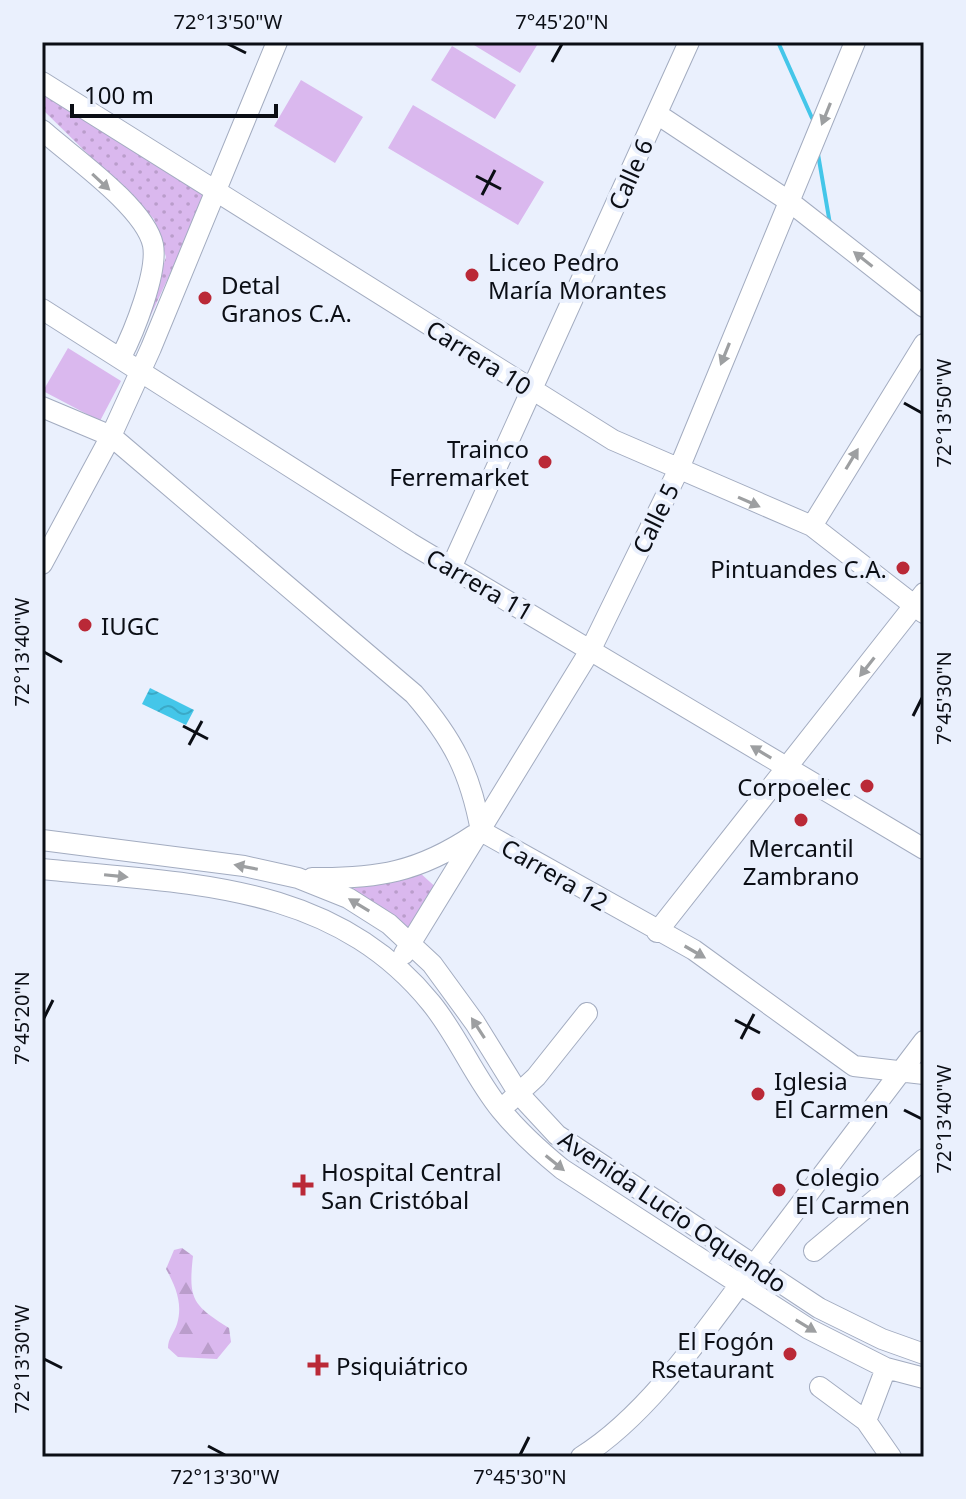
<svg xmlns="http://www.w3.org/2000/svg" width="966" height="1499" font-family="'Noto Sans',sans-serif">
<defs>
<pattern id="grass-dots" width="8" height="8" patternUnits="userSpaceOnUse" patternTransform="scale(2)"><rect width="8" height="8" fill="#dab8ee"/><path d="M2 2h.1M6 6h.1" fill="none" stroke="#ba9dcb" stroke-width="1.8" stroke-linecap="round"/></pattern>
<pattern id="forest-firs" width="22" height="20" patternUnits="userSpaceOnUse" patternTransform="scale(2)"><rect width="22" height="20" fill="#dab8ee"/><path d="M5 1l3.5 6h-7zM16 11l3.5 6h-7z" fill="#ba9dcb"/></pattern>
<pattern id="water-waves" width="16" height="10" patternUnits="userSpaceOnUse" patternTransform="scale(2)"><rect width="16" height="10" fill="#44c6e9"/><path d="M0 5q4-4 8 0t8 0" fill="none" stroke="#3aa9c7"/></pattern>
</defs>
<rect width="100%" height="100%" fill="#eaf0fd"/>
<path fill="url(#grass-dots)" d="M42 94 206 196 150 317 147 316 166 257 154 219 42 109Z
M419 872 440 891 415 927 407 928 351 889Z"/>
<path fill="url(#forest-firs)" d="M182 1248 193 1256C188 1300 193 1305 229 1328L231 1342 217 1359 178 1357 168 1348C168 1338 174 1333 177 1324 183 1304 176 1287 166 1269L174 1250Z"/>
<path fill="#dab8ee" d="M469 42H539L520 73Z
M452 46 516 85 495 119 431 80Z
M301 80 363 117 335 163 274 126Z
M413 105 544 182 518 225 388 148Z
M68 348 121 381 100 421 43 391Z"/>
<path fill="url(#water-waves)" d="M150 688 194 710 186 725 142 704Z"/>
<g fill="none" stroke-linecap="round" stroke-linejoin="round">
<path stroke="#44c6e9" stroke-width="4" d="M778 42 812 118
M818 154 830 224"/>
<defs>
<path id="minor" d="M42 82 613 440 812 526 924 613
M657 114 790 202 924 307
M42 130C71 156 145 207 153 245 158 272 134 332 121 357
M42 309 410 543 924 849
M42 407 111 436 414 694C453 739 470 772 481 831L694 950 854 1066 924 1074
M812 526 924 344
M42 564 111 436 151 348 277 42
M451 568 689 42
M42 840 244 866 298 878 348 898 389 924 432 964 475 1023 519 1094 557 1135 819 1308 882 1339 924 1354
M42 869C186 884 332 881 431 1003 458 1036 474 1077 501 1110 519 1132 540 1151 562 1169L809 1329 886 1368 924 1378
M312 878C377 879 419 872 474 835
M657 932 924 593
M404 954 591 649 678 471 855 42
M509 1102 536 1077 587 1013
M814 1251 924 1159
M886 1368 866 1421 891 1457
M820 1387 866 1421
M581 1457C649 1415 707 1328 755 1264 811 1189 868 1115 924 1041"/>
</defs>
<use href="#minor" stroke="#a3acc0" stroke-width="22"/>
<use href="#minor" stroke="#fff" stroke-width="20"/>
</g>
<defs><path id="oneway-solid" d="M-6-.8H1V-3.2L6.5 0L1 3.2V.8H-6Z" transform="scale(2)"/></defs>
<g fill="#9d9fa1">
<use href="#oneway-solid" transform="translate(826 114) rotate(112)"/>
<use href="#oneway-solid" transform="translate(101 182) rotate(43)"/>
<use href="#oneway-solid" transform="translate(863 259) rotate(-142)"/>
<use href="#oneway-solid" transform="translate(725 354) rotate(112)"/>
<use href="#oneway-solid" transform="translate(852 459) rotate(-59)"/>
<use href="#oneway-solid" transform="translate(749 502) rotate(24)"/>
<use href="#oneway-solid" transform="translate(867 667) rotate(128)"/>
<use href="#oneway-solid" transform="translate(761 752) rotate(-149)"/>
<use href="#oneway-solid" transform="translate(246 867) rotate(-169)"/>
<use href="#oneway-solid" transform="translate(116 876) rotate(6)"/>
<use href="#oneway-solid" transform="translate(359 905) rotate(-149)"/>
<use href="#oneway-solid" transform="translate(695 952) rotate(30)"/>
<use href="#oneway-solid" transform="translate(478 1028) rotate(-123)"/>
<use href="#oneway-solid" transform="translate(555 1163) rotate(39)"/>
<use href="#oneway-solid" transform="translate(806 1326) rotate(31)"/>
</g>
<path fill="none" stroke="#0b0e15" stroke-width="3" d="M228 44 246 53M552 62 562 44M476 176 501 189M482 195 495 170M904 403 922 413M44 652 62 662M913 716 922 698M183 726 208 739M189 745 202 721M44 1018 53 1000M735 1020 760 1033M741 1039 754 1014M904 1110 922 1119M44 1359 62 1368M208 1446 225 1455M520 1455 529 1437"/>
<g fill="#ba2937" stroke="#eaf0fd" stroke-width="3">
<circle cx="472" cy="275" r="8"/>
<circle cx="205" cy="298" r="8"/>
<circle cx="545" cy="462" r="8"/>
<circle cx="903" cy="568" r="8"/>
<circle cx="85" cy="625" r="8"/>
<circle cx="867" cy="786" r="8"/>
<circle cx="801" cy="820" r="8"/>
<circle cx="758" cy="1094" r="8"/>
<path d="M299 1173h8v8h8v8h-8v8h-8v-8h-8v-8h8z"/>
<circle cx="779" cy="1190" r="8"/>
<circle cx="790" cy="1354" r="8"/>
<path d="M314 1353h8v8h8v8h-8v8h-8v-8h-8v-8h8z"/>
</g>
<g text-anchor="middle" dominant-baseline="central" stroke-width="8" stroke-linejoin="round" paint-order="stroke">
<g font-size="24" fill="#0b0e15" stroke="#eaf0fd">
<text transform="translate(630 174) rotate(-66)">Calle 6</text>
<text transform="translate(479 357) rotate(32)">Carrera 10</text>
<text transform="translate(655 518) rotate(-64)">Calle 5</text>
<text transform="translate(480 584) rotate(30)">Carrera 11</text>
<text transform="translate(555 874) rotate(30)">Carrera 12</text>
<text transform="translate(673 1211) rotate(34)">Avenida Lucio Oquendo</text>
</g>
<g font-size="24" fill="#0b0e15" stroke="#eaf0fd" text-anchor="start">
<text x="488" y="261">Liceo Pedro<tspan x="488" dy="28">María Morantes</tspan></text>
<text x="221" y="284">Detal<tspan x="221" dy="28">Granos C.A.</tspan></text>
<text x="529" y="448" text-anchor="end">Trainco<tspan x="529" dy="28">Ferremarket</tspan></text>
<text x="887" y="568" text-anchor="end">Pintuandes C.A.</text>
<text x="101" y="625">IUGC</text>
<text x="851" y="786" text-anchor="end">Corpoelec</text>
<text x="801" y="847" text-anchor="middle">Mercantil<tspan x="801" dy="28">Zambrano</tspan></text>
<text x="774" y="1080">Iglesia<tspan x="774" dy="28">El Carmen</tspan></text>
<text x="321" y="1171">Hospital Central<tspan x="321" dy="28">San Cristóbal</tspan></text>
<text x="795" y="1176">Colegio<tspan x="795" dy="28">El Carmen</tspan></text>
<text x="774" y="1340" text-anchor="end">El Fogón<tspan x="774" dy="28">Rsetaurant</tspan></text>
<text x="336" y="1365">Psiquiátrico</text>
</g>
</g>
<rect width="966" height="1499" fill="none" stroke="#eaf0fd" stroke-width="88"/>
<path d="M72 104v12h204v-12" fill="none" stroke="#0b0e15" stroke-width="4"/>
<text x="84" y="104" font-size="24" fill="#0b0e15" stroke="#eaf0fd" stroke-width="6" paint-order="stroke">100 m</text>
<rect x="44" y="44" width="878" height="1411" fill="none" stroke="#0b0e15" stroke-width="3"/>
<g font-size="20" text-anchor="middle" fill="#0b0e15">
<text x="228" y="29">72°13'50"W</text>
<text x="562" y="29">7°45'20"N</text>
<text transform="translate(944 413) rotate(-90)" y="7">72°13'50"W</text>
<text transform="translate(22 652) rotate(-90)" y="7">72°13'40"W</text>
<text transform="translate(944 698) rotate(-90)" y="7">7°45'30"N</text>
<text transform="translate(22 1018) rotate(-90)" y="7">7°45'20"N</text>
<text transform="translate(944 1119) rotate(-90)" y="7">72°13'40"W</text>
<text transform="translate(22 1359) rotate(-90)" y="7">72°13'30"W</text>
<text x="225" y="1484">72°13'30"W</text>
<text x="520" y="1484">7°45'30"N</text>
</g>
</svg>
